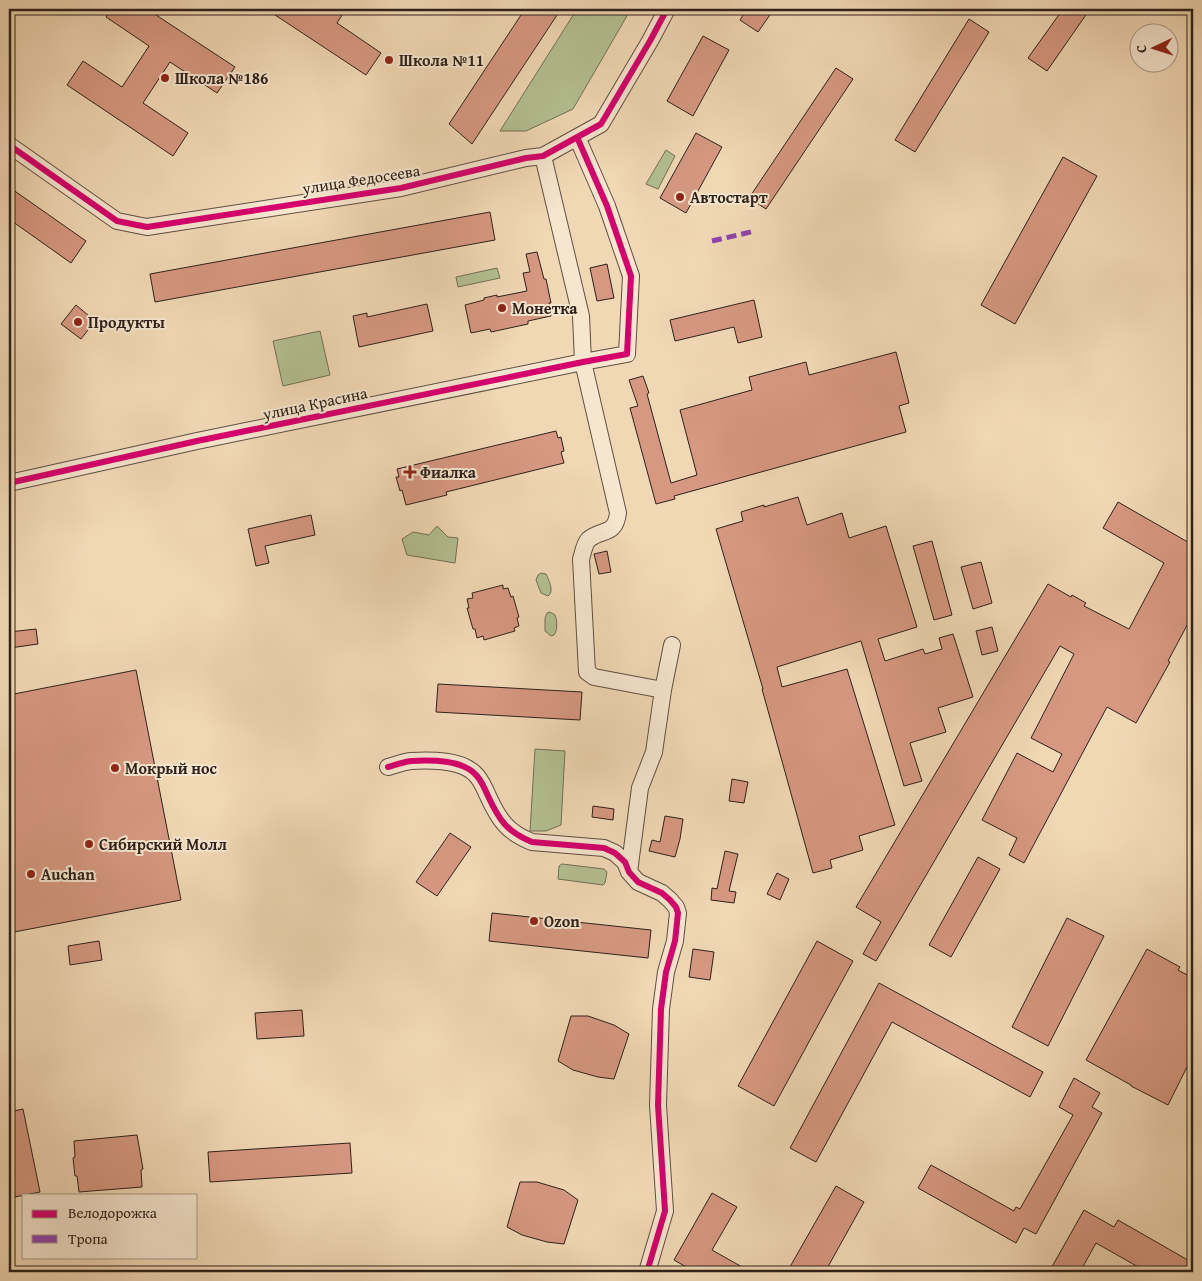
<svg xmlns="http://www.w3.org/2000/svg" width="1202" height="1281" font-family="'Gentium Book Plus',serif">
<rect width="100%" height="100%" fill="#f1d8b5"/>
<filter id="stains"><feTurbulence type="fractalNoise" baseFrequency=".004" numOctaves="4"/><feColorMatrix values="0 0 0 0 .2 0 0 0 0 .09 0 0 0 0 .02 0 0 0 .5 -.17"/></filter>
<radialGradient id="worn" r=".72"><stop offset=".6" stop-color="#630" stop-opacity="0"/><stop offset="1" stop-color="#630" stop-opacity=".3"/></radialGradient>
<path fill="#b4c092" stroke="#717056" d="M577 9H631L573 109 526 131H500Z
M666 150 675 156 658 189 646 184Z
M497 268 500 278 458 287 456 277Z
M320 331 330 375 283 386 273 341Z
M437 526 448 537 458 538 455 563 407 555 402 539 413 532 429 535Z
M541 573 546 574C549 580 553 589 550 594L548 596 541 593 536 580 538 575Z
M550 612 555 615C557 620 558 630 554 635L551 636 545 631V618L547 613Z
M535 749 565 751 561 825 546 831H530Z
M562 864 604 869 607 872 605 883 603 885 558 879 559 866Z
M68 1268 69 1272H28Z"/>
<path fill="#d69881" stroke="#2e211a" d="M111 9H147L235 67 217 93 170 62 143 103 188 133 173 156 67 85 83 61 122 87 149 46 106 17Z
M266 9H346L337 23 381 53 366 75Z
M525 9H561L472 144 449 124Z
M747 9H774L758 32 740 20Z
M1063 9H1090L1047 71 1028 58Z
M969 19 989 32 915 152 895 140Z
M703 36 729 50 693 116 667 101Z
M836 68 853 79 766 209 749 198Z
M696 133 722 147 686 213 660 198Z
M1063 157 1097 176 1015 324 981 305Z
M9 187 86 241 71 263 9 219Z
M490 212 495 240 155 302 150 274Z
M537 252 544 279H546L551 303H549L551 316 528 321V324L491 332 490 329 471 333 465 305 484 300V298L497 295V297L527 291 523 273 530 272 526 254Z
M607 264 614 298 597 301 590 268Z
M754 300 762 337 738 343 734 327 675 341 670 320Z
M427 304 433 331 359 347 353 316 367 313V317Z
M76 305 95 321 81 339 61 324Z
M896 352 909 403 899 406 906 432 674 496 675 499 656 504 630 408 638 406 629 380 643 376 649 393 647 394 671 483 697 475 680 410 752 390 749 377 806 362 809 375Z
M556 431 558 438 561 437 564 451 561 452 564 463 446 492 447 495 406 505 402 490 400 491 396 477H399L397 469Z
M798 497 807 525 842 513 849 538 886 526 917 627 878 639 885 661 923 649 925 654 942 649 939 638 953 634 973 697 938 708 946 732 910 743 922 781 904 786 861 641 777 667 782 687 847 669 895 825 859 836 863 850 830 860 832 868 813 873 762 689H763L716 529 743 521 741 512 764 505V507Z
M1118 502 1193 545V614L1168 661 1170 662 1136 723 1107 707 1024 863 1009 855 1017 838 982 820 1017 753 1053 772 1062 754 1031 738 1074 654 1060 646 876 961 863 954 881 922 856 907 1048 584 1071 597 1072 595 1086 603 1084 606 1129 629 1164 563 1103 528Z
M311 515 315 535 265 546 269 563 256 566 248 529Z
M932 541 952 615 934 620 913 546Z
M607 551 611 572 599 574 594 554Z
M981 562 992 603 973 609 961 567Z
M503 585V589L508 588 511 597 513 596 519 617 517 618 519 626 514 628 515 631 484 640 483 636 477 638 475 629H473L467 608H469L467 599 473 598 472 593Z
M992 627 998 651 982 655 976 631Z
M36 629 38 644 10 648 9 632Z
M136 670 181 900 9 933V695Z
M438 684 582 692 580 720 436 712Z
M732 779 748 782 744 803 729 801Z
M593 806 614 809 613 820 592 817Z
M665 816 683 819 680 839 675 857 649 851 652 840 660 842Z
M450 833 471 847 437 896 416 882Z
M725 851 738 854 729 891 736 892 734 903 711 900 712 888 717 889Z
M978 857 1000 869 951 957 929 945Z
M777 873 789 879 780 900 767 894Z
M492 913 651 930 648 958 489 941Z
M1067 918 1104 936 1048 1046 1012 1027Z
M99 941 102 960 70 965 68 946Z
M817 941 853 961 774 1106 738 1086Z
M693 949 714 952 710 980 689 977Z
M1147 949 1180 967 1178 970 1193 978V1055L1168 1105 1131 1086V1085L1086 1060Z
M879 983 1043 1072 1030 1097 892 1022 816 1162 790 1148Z
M302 1010 304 1036 257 1039 255 1013Z
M571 1016H588L614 1025 629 1034 614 1079 598 1077 573 1070 558 1061Z
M1074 1078 1100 1093 1092 1107 1102 1113 1036 1234 1024 1228 1016 1243 918 1188 931 1165 1014 1211 1016 1207 1020 1209 1073 1115 1059 1107Z
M23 1109 40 1192 15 1197 9 1169V1112Z
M137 1135 143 1169 141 1170 142 1187 79 1192 77 1176H75L73 1158 75 1157 74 1141Z
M350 1143 352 1173 210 1182 208 1152Z
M520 1182H537L564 1190 578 1200 564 1244 547 1242 522 1235 507 1227Z
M836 1186 864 1202 825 1272H787Z
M712 1193 737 1207 712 1250 751 1272H695L674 1260Z
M1084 1210 1114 1227 1118 1220 1193 1263V1272H1147L1096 1243 1080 1272H1049Z"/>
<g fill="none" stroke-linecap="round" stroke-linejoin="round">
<defs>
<path id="minor" d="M9 145 117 221 147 227 401 188 526 158 543 156 601 124 650 41 667 9
M543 156 581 316 583 362 618 513C615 537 601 528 588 540 584 545 583 553 581 559L587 672 594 677 663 690
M9 483 197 441 583 362 627 354 631 276 607 206 577 137
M388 767C395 765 403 762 411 761 430 760 463 759 477 776 482 782 485 789 488 796 499 820 507 832 532 842L604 848 615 853 625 862 629 872 638 882 662 893 670 900 676 907 678 913 675 941 666 972 661 1009 658 1105 665 1211 647 1272
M629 872 640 788 654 752 663 690 672 645"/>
</defs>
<use href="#minor" stroke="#5f4f41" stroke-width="18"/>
<use href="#minor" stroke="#f6e6cf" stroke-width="16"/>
<path stroke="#8e44ad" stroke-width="5" stroke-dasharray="10 5" stroke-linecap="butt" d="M712 241 755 231"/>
<defs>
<path id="cycleway" d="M9 145 117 221 147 227 401 188 526 158 543 156 601 124 650 41 667 9
M9 483 197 441 583 362 627 354 631 276 607 206 577 137
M388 767C395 765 403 762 411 761 430 760 463 759 477 776 482 782 485 789 488 796 499 820 507 832 532 842L604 848 615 853 625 862 629 872 638 882 662 893 670 900 676 907 678 913 675 941 666 972 661 1009 658 1105 665 1211 647 1272"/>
</defs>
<use href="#cycleway" stroke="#f6e6cf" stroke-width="9"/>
<use href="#cycleway" stroke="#d6006c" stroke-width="6"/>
</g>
<g fill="#8f2418" stroke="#f6e6cf" stroke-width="2">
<circle cx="389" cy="60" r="5"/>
<circle cx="165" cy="78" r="5"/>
<circle cx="680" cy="197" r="5"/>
<circle cx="502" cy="308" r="5"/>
<circle cx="78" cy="322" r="5"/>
<path d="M407.5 464.5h5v5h5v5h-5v5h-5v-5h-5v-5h5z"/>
<circle cx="115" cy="768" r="5"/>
<circle cx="89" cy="844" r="5"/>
<circle cx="31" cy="874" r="5"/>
<circle cx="534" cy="921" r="5"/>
</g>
<g text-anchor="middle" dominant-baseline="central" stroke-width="4" stroke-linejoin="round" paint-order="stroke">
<g font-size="16" font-weight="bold" fill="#2e211a" stroke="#f6e6cf" text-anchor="start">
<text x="399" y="60">Школа №11</text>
<text x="175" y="78">Школа №186</text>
<text x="690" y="197">Автостарт</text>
<text x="512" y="308">Монетка</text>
<text x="88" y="322">Продукты</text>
<text x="420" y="472">Фиалка</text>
<text x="125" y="768">Мокрый нос</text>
<text x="99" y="844">Сибирский Молл</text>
<text x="41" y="874">Auchan</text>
<text x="544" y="921">Ozon</text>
</g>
<g font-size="16" fill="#2e211a" stroke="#f6e6cf">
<text transform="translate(361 179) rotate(-9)">улица Федосеева</text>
<text transform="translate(315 403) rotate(-12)">улица Красина</text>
</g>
</g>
<rect width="1202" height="1281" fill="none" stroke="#f1d8b5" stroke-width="30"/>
<rect x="10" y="10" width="1182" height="1261" fill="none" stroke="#2e211a" stroke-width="2.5"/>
<rect x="15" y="15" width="1172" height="1251" fill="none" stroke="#2e211a"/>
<rect x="22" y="1194" width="175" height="65" fill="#f6e6cf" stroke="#a69787"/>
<rect x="32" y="1210" width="25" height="8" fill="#d6006c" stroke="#a69787"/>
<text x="68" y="1218" font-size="15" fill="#2e211a">Велодорожка</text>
<rect x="32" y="1235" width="25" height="8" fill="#8e44ad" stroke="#a69787"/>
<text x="68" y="1244" font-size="15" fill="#2e211a">Тропа</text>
<g transform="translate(1154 48) rotate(266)"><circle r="24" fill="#f6e6cf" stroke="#a69787"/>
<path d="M0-4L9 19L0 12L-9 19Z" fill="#8f2418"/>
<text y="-8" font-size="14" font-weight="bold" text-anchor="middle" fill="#2e211a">С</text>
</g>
<rect width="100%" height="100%" filter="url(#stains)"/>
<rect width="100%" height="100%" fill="url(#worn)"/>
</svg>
